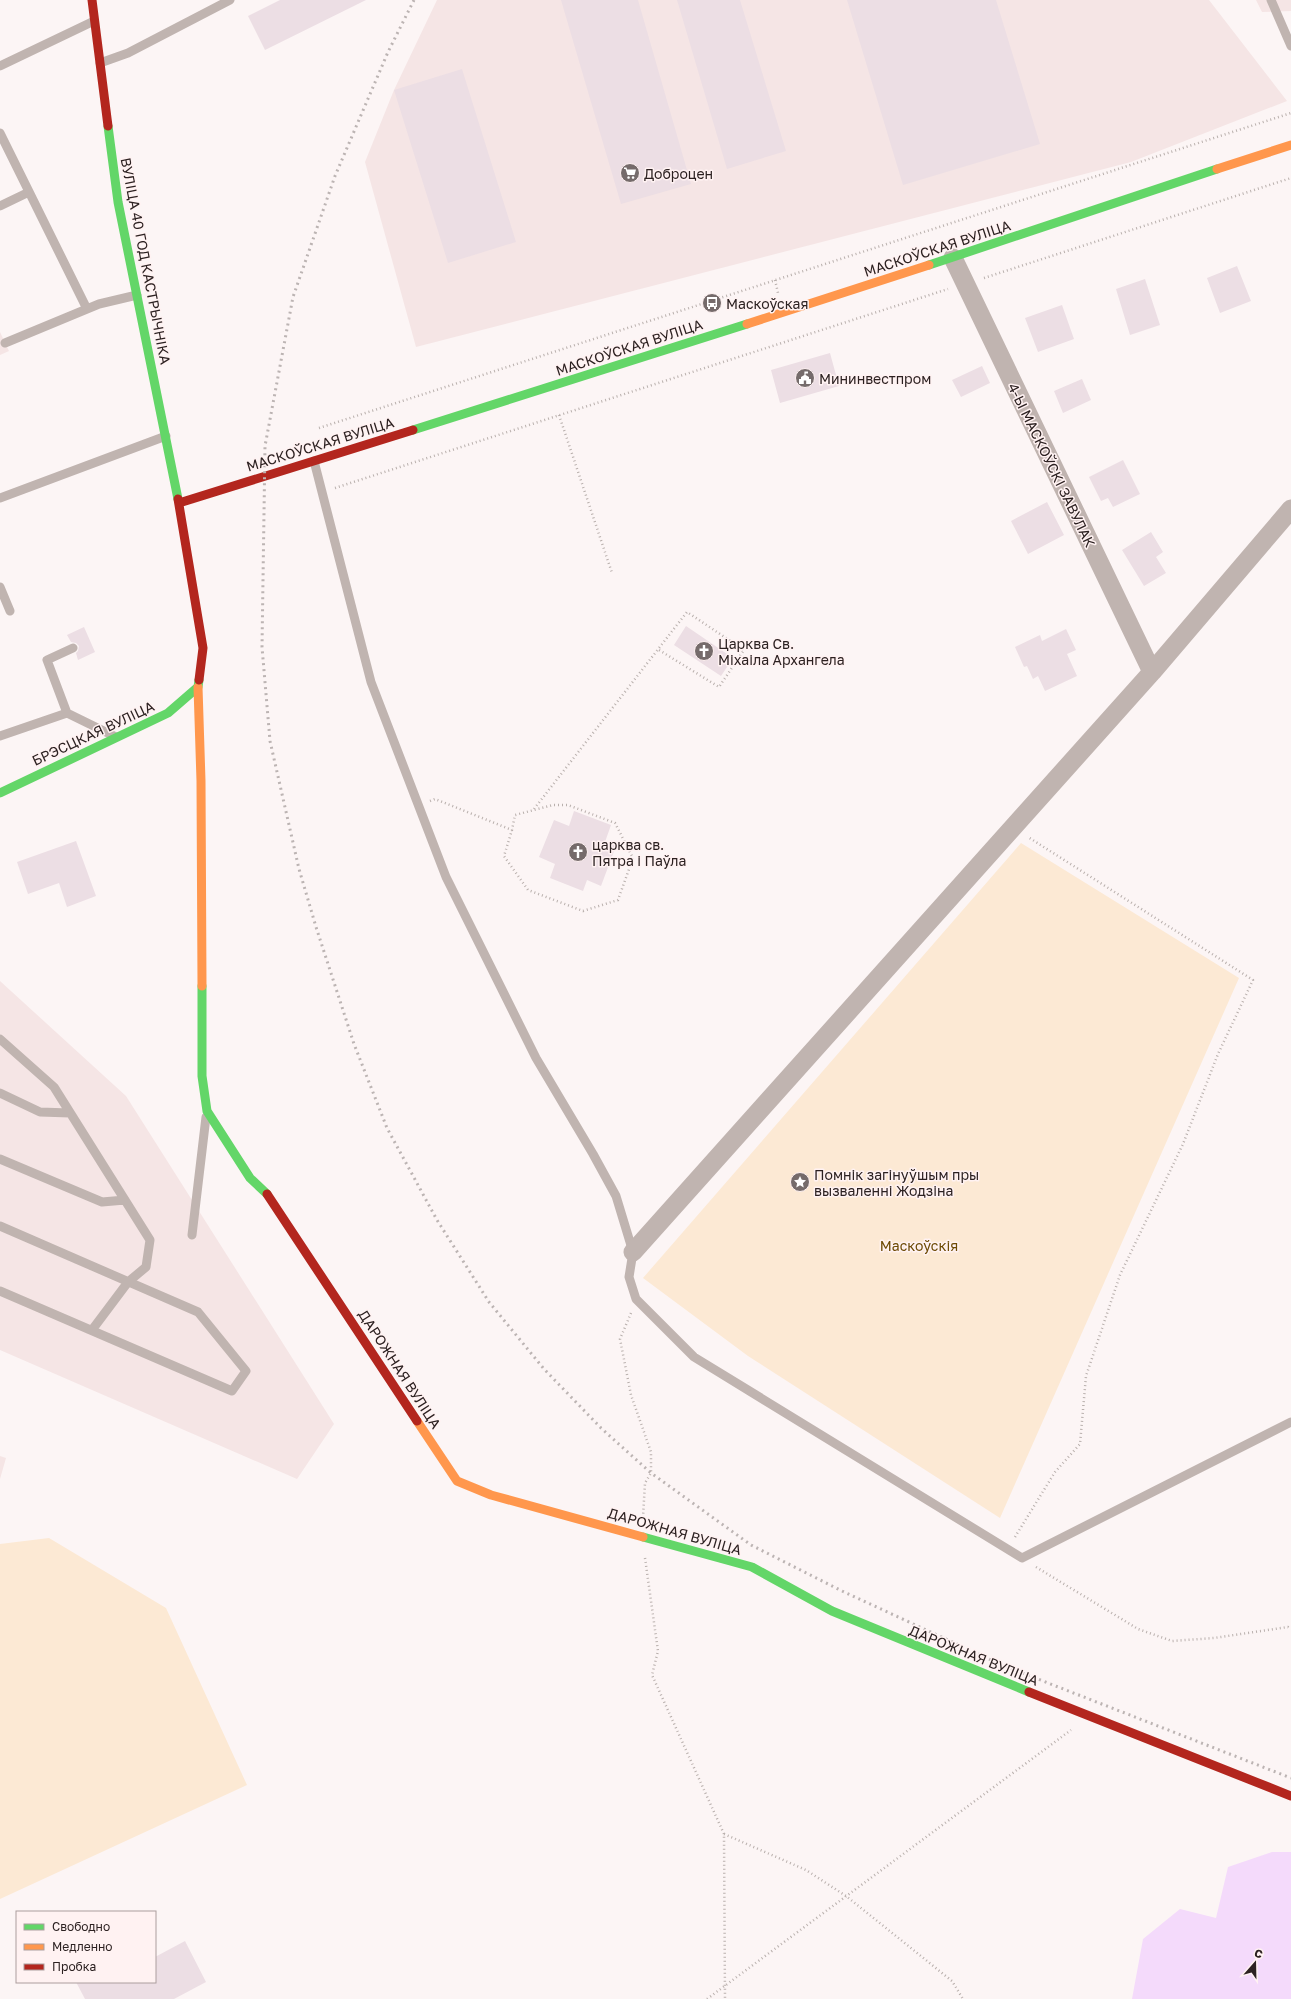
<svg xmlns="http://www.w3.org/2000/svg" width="1291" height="1999" font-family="'Golos Text',sans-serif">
<rect width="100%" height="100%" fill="#fcf5f5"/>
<path fill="#f5e5e5" d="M437 0H1209L1287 101 1131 162 416 347 365 162 394 90Z
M1256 0H1291V11L1262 12Z
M0 332 9 351 0 355Z
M0 981 126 1096 334 1424 297 1479 0 1350Z
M0 1456 6 1458 0 1479Z"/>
<path fill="#fce9d4" d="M1021 843 1239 978 1000 1518 748 1356 643 1278Z
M49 1538 166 1608 247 1785 0 1899V1544Z"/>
<path fill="#f4dafb" d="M1272 1852H1291V1999H1132L1143 1939 1180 1909 1216 1918 1228 1867Z"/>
<path fill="#ecdee4" d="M280 0H366L265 50 248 16Z
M561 0H638L691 184 621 204Z
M677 0H740L786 151 727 169Z
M847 0H996L1040 144 903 185Z
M462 69 516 242 448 263 394 90Z
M1237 266 1251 301 1220 313 1207 278Z
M1145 279 1160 325 1130 335 1116 289Z
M1062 305 1074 339 1038 352 1025 318Z
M830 353 839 386 780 403 771 370Z
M982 366 990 383 961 397 952 380Z
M1082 379 1091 400 1063 413 1054 391Z
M1123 460 1140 494 1113 507 1108 498 1101 501 1089 477Z
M1047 502 1064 535 1028 554 1011 521Z
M1151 532 1163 552 1156 557 1166 573 1144 586 1122 550Z
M686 626 733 658 721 676 674 645Z
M84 627 95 652 78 660 76 653 78 651 79 646 76 643 71 642 67 635Z
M1066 629 1076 650 1067 654 1077 676 1045 691 1038 676 1033 679 1027 666 1024 667 1015 647 1040 635 1042 641Z
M574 811 611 825 605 842 616 846 601 886 587 880 583 891 550 878 555 864 539 857 554 820 569 826Z
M76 841 96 896 67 907 59 883 28 894 17 862Z
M185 1941 206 1982 174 1999H85L76 1982H155V1957Z"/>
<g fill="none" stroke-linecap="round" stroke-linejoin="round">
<path stroke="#b9b0ad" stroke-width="2.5" stroke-dasharray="1 3" stroke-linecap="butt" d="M984 278 1291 178
M775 280 778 293
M559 415 612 573
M319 428 1291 113
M335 488 948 289
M430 801 435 799 512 830 515 815 553 805H568L615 823 633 858 618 900 583 911 528 890 504 856 512 830
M534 809 687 612 744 650 719 687 659 650
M631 1313 620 1339 631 1395 651 1452V1473L645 1483 643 1517
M1015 1537 1055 1472 1080 1444 1086 1376 1120 1275 1183 1144 1218 1054 1253 980 1028 837
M645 1558 658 1651 652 1675 724 1834 725 1999
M1036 1567 1138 1629 1172 1641 1214 1638 1288 1627 1291 1629
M724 1834 806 1870 846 1896 952 1981 963 1999
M707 1999 1071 1730"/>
<path stroke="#c0b4b0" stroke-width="9" d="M1271 0 1291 46
M100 63 128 53 230 0
M0 66 94 21
M0 133 87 309
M0 206 29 192
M5 343 99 304 137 295
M314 461 371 682 446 877 536 1058 593 1154 616 1196 633 1252 629 1277 636 1299 694 1357 1022 1558 1291 1422
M0 498 166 436
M0 587 10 611
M67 713 116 737
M0 736 67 713 47 660 73 648
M0 1039 54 1087 150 1240 146 1267 128 1282 92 1330
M0 1093 40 1112 70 1113
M0 1159 102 1202 125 1200
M0 1226 198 1312 246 1371 232 1391 0 1291
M192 1235 206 1117"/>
<path stroke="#c0b4b0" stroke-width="19" d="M953 258 1152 672
M633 1252 1152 672 1291 509"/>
<path stroke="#63d668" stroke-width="9" d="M108 126 118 202 178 499
M929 265 1217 169
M413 430 747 324
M0 793 168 713 198 687 199 680
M202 986V1076L207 1111 250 1178 267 1194
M643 1537 752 1567 832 1611 1029 1692"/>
<path stroke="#ff974d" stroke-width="9" d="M1217 169 1291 145
M747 324 929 265
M198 687 201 781 202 986
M417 1421 457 1481 491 1495 643 1537"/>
<path stroke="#b3261e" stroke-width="9" d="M92 0 108 126
M178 499 203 648 199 680
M179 503 413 430
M267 1194 417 1421
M1029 1692 1291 1796"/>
<path stroke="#bcb4b3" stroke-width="3" stroke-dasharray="2 4" stroke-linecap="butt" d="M414 0 388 52 335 176 293 297 265 446 262 647 270 741 299 869 316 927 354 1044 387 1128 437 1220 489 1302 544 1369 601 1428 651 1473 751 1545 842 1591 1002 1665 1291 1778"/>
</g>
<defs>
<symbol id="supermarket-disc" viewBox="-11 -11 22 22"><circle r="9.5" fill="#756b6b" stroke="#fff2f2"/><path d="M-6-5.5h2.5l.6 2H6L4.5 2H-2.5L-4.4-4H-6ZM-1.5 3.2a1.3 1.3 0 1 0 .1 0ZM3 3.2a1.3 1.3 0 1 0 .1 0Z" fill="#fff"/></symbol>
<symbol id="bus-disc" viewBox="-11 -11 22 22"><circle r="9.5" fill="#756b6b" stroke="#fff2f2"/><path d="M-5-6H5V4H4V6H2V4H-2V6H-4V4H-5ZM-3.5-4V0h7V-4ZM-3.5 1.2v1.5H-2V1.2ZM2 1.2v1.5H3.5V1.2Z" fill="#fff"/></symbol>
<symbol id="civic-disc" viewBox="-11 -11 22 22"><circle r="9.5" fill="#756b6b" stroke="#fff2f2"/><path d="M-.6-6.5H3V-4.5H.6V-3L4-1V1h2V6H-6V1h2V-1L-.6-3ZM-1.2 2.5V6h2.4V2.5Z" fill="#fff"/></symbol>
<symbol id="church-disc" viewBox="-11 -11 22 22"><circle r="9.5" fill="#756b6b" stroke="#fff2f2"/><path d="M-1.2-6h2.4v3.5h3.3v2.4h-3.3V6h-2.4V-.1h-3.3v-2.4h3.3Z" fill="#fff"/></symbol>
<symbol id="sight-disc" viewBox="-11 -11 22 22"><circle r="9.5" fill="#756b6b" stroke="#fff2f2"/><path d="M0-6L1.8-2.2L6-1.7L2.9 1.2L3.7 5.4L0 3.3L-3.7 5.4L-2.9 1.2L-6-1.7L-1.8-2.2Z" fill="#fff"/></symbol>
</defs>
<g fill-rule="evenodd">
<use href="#supermarket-disc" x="619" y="162" width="22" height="22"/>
<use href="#bus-disc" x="701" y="292" width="22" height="22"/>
<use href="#civic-disc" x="794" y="367" width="22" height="22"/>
<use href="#church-disc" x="693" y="640" width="22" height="22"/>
<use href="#church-disc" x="567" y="841" width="22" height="22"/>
<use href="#sight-disc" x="789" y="1171" width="22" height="22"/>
</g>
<g text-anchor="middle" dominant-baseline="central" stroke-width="3" stroke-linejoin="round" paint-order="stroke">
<g font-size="14" fill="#2c2121" stroke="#fff2f2" text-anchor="start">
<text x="644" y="173">Доброцен</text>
<text x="726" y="303">Маскоўская</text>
<text x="819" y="378">Мининвестпром</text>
<text x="718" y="643">Царква Св.<tspan x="718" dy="16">Міхаіла Архангела</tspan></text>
<text x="592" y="844">царква св.<tspan x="592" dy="16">Пятра і Паўла</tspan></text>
<text x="814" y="1174">Помнік загінуўшым пры<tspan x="814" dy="16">вызваленні Жодзіна</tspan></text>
</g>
<g font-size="14" fill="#2c2121" stroke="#fff2f2">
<text transform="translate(937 248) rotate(-18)">МАСКОЎСКАЯ ВУЛІЦА</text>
<text transform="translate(146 261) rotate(79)">ВУЛІЦА 40 ГОД КАСТРЫЧНІКА</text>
<text transform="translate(629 347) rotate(-18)">МАСКОЎСКАЯ ВУЛІЦА</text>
<text transform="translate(320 444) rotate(-17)">МАСКОЎСКАЯ ВУЛІЦА</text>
<text transform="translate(1052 465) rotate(64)">4-Ы МАСКОЎСКІ ЗАВУЛАК</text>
<text transform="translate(93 733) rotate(-25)">БРЭСЦКАЯ ВУЛІЦА</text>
<text transform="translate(400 1369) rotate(57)">ДАРОЖНАЯ ВУЛІЦА</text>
<text transform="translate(675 1531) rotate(16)">ДАРОЖНАЯ ВУЛІЦА</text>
<text transform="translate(974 1655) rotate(22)">ДАРОЖНАЯ ВУЛІЦА</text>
</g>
<g font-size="14" fill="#6d4a04" stroke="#fff2f2">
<text x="919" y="1245">Маскоўскія</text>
</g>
</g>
<rect x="16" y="1911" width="140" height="72" fill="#fff2f2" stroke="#ab9e9e"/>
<rect x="24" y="1924" width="20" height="6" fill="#63d668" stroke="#ab9e9e"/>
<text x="52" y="1931" font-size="12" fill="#2c2121">Свободно</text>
<rect x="24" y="1944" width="20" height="6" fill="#ff974d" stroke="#ab9e9e"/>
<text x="52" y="1951" font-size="12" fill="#2c2121">Медленно</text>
<rect x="24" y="1964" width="20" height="6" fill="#b3261e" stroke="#ab9e9e"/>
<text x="52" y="1971" font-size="12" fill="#2c2121">Пробка</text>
<g transform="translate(1255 1963) rotate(20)" stroke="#fff2f2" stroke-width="3" paint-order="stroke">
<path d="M0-3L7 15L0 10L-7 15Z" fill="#2c2121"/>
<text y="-6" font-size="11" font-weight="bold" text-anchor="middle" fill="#2c2121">С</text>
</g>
</svg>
